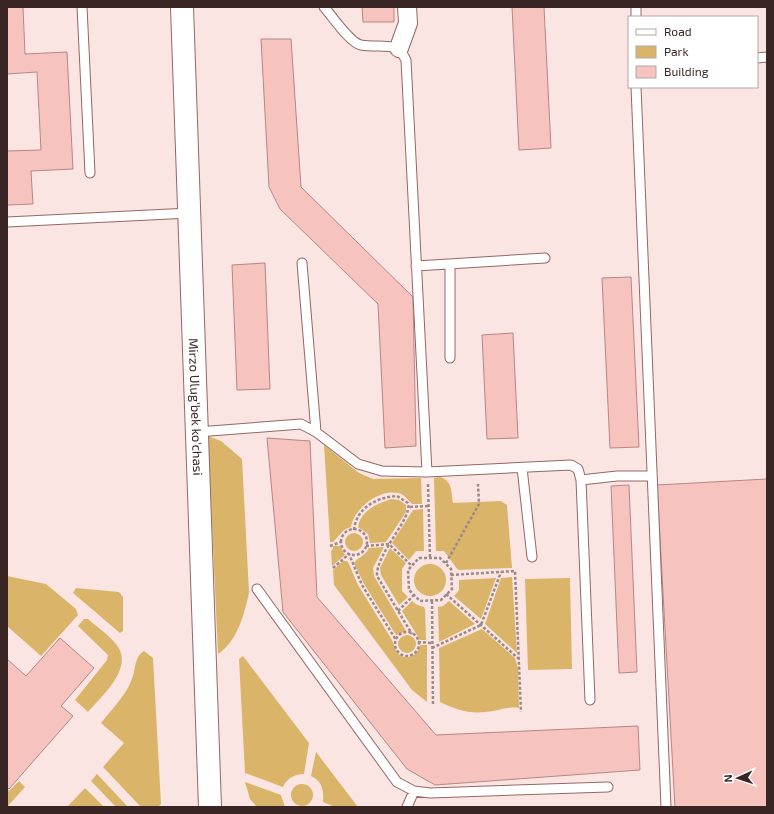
<svg xmlns="http://www.w3.org/2000/svg" width="774" height="814" font-family="'Exo 2',sans-serif">
<rect width="100%" height="100%" fill="#fae5e3"/>
<path fill="#dab569" d="M208 436 221 441 242 459 249 592C245 613 237 642 218 654Z
M324 445 359 473 373 479 421 478 422 504H412C408 500 404 494 398 493 379 489 354 508 351 527L344 530 333 542H330Z
M440 477C453 481 451 492 453 503L501 501 507 505 512 568 458 570 444 551H436L434 478Z
M391 499 399 500 406 505V512L386 542 370 543 368 534 358 527C361 510 377 504 391 499Z
M423 509 424 551H416L409 560 392 543 413 510Z
M345 542a9 9 0 1 1 18 0a9 9 0 1 1-18 0Z
M333 546H340L345 555 332 566 331 551 333 549Z
M384 547 373 568 374 576 406 631 396 635 364 584 354 563C358 557 365 556 369 548Z
M390 548 406 563 402 569V591L408 597 399 605 381 575 380 568Z
M343 561H347L349 564 358 585 392 640 397 653C406 661 418 657 420 645H427V702L412 690 334 585 333 570Z
M414 580a16 16 0 1 1 32 0a16 16 0 1 1-32 0Z
M7 576 46 584 76 609 78 615 41 656 7 626Z
M512 577 517 653 485 624 501 578Z
M496 578 481 619 454 596 459 590V580Z
M570 578 572 669 528 670 525 579Z
M76 588 119 592 123 597V631L120 633 73 593Z
M412 601 417 605 424 607 425 609 426 640H420L402 611Z
M449 601 475 624 439 642 438 607 443 606Z
M84 619H88C97 627 108 634 116 644 135 667 103 695 88 712L75 700 107 660 108 655 78 626Z
M482 629 515 658 518 668 519 708C507 706 498 711 485 712 469 714 455 709 440 702L439 648Z
M398 644a9 9 0 1 1 18 0a9 9 0 1 1-18 0Z
M144 651 153 658 161 804 158 807H141L103 767 124 743 101 723C112 709 126 695 132 679 136 669 134 657 144 651Z
M243 656 309 743 304 774C295 774 287 778 283 787L245 773 239 659Z
M316 752 358 807H335L323 802C324 790 322 781 311 776Z
M97 774 128 807H116L91 781Z
M19 781 25 787 7 807V789L9 791Z
M245 782 281 795 285 807H257L250 799Z
M291 795a11 11 0 1 1 22 0a11 11 0 1 1-22 0Z
M85 788 104 807H67Z"/>
<path fill="#f6c3bf" stroke="#b68783" d="M7 7H23L25 54 67 52 73 169 31 171 33 204 7 205V151L41 150 37 72 7 74Z
M362 7H394V22H363Z
M512 7H544L551 148 519 150Z
M261 39H291L301 187 413 297 416 446 385 448 378 304 280 209 269 187Z
M265 263 270 389 237 390 232 265Z
M631 277 639 447 610 448 602 278Z
M513 333 518 438 487 439 482 335Z
M267 438 310 441 317 597 436 735 638 726 640 770 435 785 407 769 283 612Z
M767 479V807H675L657 485Z
M629 485 637 672 619 673 611 486Z
M60 638 94 668 61 706 73 716 9 789 7 787V659L26 676Z"/>
<g fill="none" stroke-linecap="round" stroke-linejoin="round">
<defs>
<path id="service" d="M82 7 90 173
M324 7C332 16 350 43 361 45 374 47 385 45 399 48L406 60 427 472
M636 7V17
M757 58 767 57
M636 87 666 807
M7 222 190 213
M302 263 316 432
M450 264V358
M416 266 545 258
M197 432 301 424 316 432 358 464 382 471 427 472 571 465 578 469 581 480
M522 468 532 557
M257 589 397 782 414 791 430 793 608 787
M590 700 581 480 617 476H652
M407 807 414 791"/>
<path id="minor" d="M399 48 408 23 407 7"/>
<g id="secondary">
<path id="s1" d="M182 7 210 807"/>
</g>
</defs>
<use href="#service" stroke="#946764" stroke-width="11"/>
<use href="#minor" stroke="#946764" stroke-width="20"/>
<use href="#secondary" stroke="#946764" stroke-width="24"/>
<path stroke="#9d8987" stroke-width="2.5" stroke-dasharray="3 2" stroke-linecap="butt" d="M428 484 430 558
M410 507 428 506
M341 542a13 13 0 1 1 26 0a13 13 0 1 1-26 0Z
M354 530C356 508 377 497 397 496L408 503C413 518 376 553 377 576L412 634
M330 546 341 542
M366 546 389 544 412 566
M419 558H440L451 569 452 589 441 600 420 601 409 590 408 570Z
M446 563 479 504 478 484
M333 568 349 554 362 585 396 640
M451 575 515 571 521 712
M446 594 519 659
M432 601 433 705
M398 611 414 595
M395 644a12 12 0 1 1 24 0a12 12 0 1 1-24 0Z
M418 642 432 643
M432 648 481 625 501 572"/>
<use href="#service" stroke="#fff" stroke-width="9"/>
<use href="#minor" stroke="#fff" stroke-width="18"/>
<use href="#secondary" stroke="#fff" stroke-width="22"/>
</g>
<g text-anchor="middle" dominant-baseline="central" stroke-width="3" stroke-linejoin="round" paint-order="stroke">
<g font-size="13" fill="#392624" stroke="#fff">
<text stroke="none"><textPath href="#s1" startOffset="400">Mirzo Ulug'bek ko'chasi</textPath></text>
</g>
</g>
<rect width="774" height="814" fill="none" stroke="#392624" stroke-width="16"/>
<rect x="628" y="16" width="130" height="72" fill="#ffffff" stroke="#b0a8a7"/>
<rect x="636" y="29" width="20" height="6" fill="#ffffff" stroke="#b0a8a7"/>
<text x="664" y="36" font-size="12" fill="#392624">Road</text>
<rect x="636" y="46" width="20" height="12" fill="#dab569" stroke="#b0a8a7"/>
<text x="664" y="56" font-size="12" fill="#392624">Park</text>
<rect x="636" y="66" width="20" height="12" fill="#f6c3bf" stroke="#b0a8a7"/>
<text x="664" y="76" font-size="12" fill="#392624">Building</text>
<g transform="translate(738 778) rotate(267)" stroke="#ffffff" stroke-width="3" paint-order="stroke">
<path d="M0-3L7 15L0 10L-7 15Z" fill="#392624"/>
<text y="-6" font-size="11" font-weight="bold" text-anchor="middle" fill="#392624">N</text>
</g>
</svg>
